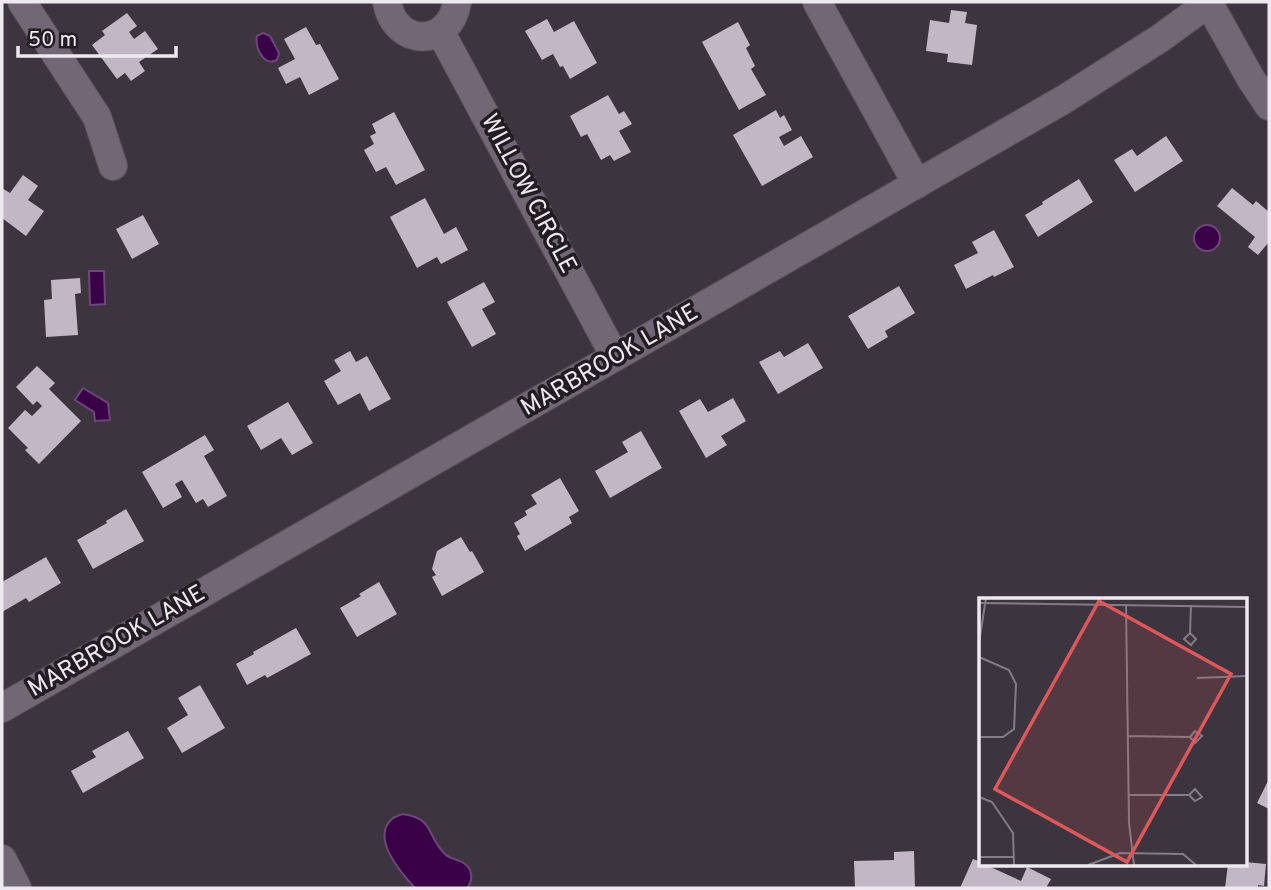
<svg xmlns="http://www.w3.org/2000/svg" width="1271" height="890" font-family="Overpass,sans-serif">
<rect width="100%" height="100%" fill="#3c343f"/>
<path fill="#390048" stroke="#6f467a" stroke-width="2" d="M263 33 270 36 279 53 277 60C263 67 255 47 257 36Z
M1194 238a13 13 0 1 1 26 0a13 13 0 1 1-26 0Z
M89 271H104L105 304 90 305Z
M83 388 108 403 110 420 95 421 94 412 75 400Z
M402 814C435 818 426 836 445 854 451 860 459 859 465 864 473 870 473 881 467 888H415C402 874 370 838 392 819 395 816 399 816 402 814Z"/>
<path fill="#c2b8c5" d="M951 10 967 12 965 23 977 25 972 65 947 62 948 54 926 51 930 20 949 23Z
M127 13 137 26 129 32 134 39 145 31 158 49 139 62 145 71 131 81 125 73 117 79 92 45 105 35 102 31Z
M547 19 554 32 574 21 597 63 570 79 563 66 560 67 553 54 542 60 525 31Z
M738 22 750 45 746 48 755 66 751 69 766 95 739 110 702 42Z
M306 27 316 45 320 44 339 79 309 95 300 77 286 84 278 68 295 59 284 39Z
M608 95 619 114 624 111 632 124 619 131 631 152 614 161 610 155 601 160 587 134 581 137 570 116Z
M776 110 780 118 784 115 792 130 779 137 784 146 801 136 813 157 762 186 733 135Z
M394 112 425 170 396 185 386 167 376 172 364 150 374 144 370 136 376 133 372 124Z
M1166 136 1183 161 1135 192 1114 160 1132 149 1137 156Z
M23 175 38 186 28 200 44 211 26 236 2 218V188L10 193Z
M1079 179 1093 202 1038 237 1025 215 1043 204 1042 202Z
M1232 188 1253 205 1256 201 1269 212V242L1258 255 1248 247 1255 237 1217 206Z
M425 198 444 234 456 227 468 250 441 264 437 257 417 268 390 217Z
M143 215 159 244 132 259 116 229Z
M994 230 1014 267 994 277 993 275 966 289 954 265 978 253 972 242Z
M80 278 81 293 75 294 78 335 46 337 44 300 52 299 51 280Z
M484 282 495 302 482 309 496 334 472 347 447 302Z
M899 286 915 313 885 331 888 337 868 349 848 316Z
M808 343 823 368 778 394 759 362 780 351 784 357Z
M350 351 356 362 367 356 391 399 369 411 360 393 338 405 324 381 341 371 334 360Z
M37 366 55 383 49 389 81 421 39 464 25 450 28 448 8 428 25 410 32 416 42 406 37 401 33 405 16 387Z
M733 398 746 421 721 436 727 445 706 458 679 411 700 399 708 412Z
M288 402 313 443 292 455 281 438 261 450 247 426Z
M641 431 662 468 610 498 595 471 628 452 622 442Z
M205 435 214 450 204 456 227 496 208 507 203 499 196 503 182 480 175 484 182 497 163 508 142 472Z
M560 478 579 511 569 517 572 523 525 551 517 536 520 534 514 523 527 515 525 511 537 504 531 495Z
M126 509 144 541 93 569 77 540 107 523 106 521Z
M461 537 470 552 472 551 484 572 442 596 432 577 436 575 432 569 437 551Z
M46 557 61 583 29 602 26 598 2 612V582Z
M379 582 397 614 357 637 340 608 361 596 359 594Z
M296 628 311 654 267 678 265 675 247 685 236 664 254 654 253 652Z
M200 685 225 728 182 753 167 728 188 715 178 698Z
M128 731 144 758 83 793 71 771 96 757 92 751Z
M1269 779V809L1257 803Z
M914 851 915 888H855L854 861 894 860V852Z
M973 859 981 862V864H984L1021 881 1027 867 1051 879 1046 888H960Z
M1245 862 1266 864 1264 886 1258 885V888H1225L1228 864H1245Z"/>
<g fill="none" stroke-linecap="round" stroke-linejoin="round">
<defs>
<path id="minor" d="M22 2 97 117 113 166
M387 2C395 48 450 48 457 2
M817 2 917 184
M1208 2 1251 79 1269 106
M440 31 615 357
M2 708 1063 100 1159 39 1210 2
M2 859 17 888"/>
</defs>
<use href="#minor" stroke="#58515b" stroke-width="30"/>
<use href="#minor" stroke="#726875" stroke-width="28"/>
</g>
<g text-anchor="middle" dominant-baseline="central" stroke-width="7" stroke-linejoin="round" paint-order="stroke">
<g font-size="24" fill="#eee9f0" stroke="#211d22">
<text transform="translate(528 194) rotate(62)">WILLOW CIRCLE</text>
<text transform="translate(610 361) rotate(-30)">MARBROOK LANE</text>
<text transform="translate(117 642) rotate(-30)">MARBROOK LANE</text>
</g>
</g>
<g transform="translate(979 598)">
<rect width="268" height="268" fill="#3c343f"/>
<path fill="none" stroke="#837c86" stroke-width="2" d="M0 5 268 9M147 6 150 225 155 267M211 35 205 41 212 47 217 41 211 35 212 7M0 45 7 0M0 59 30 72 37 86 35 131 24 139H0M218 80 268 78M148 138 211 139 216 145 223 138 216 133 211 139M149 197H210L216 191 223 199 216 203 210 197M0 199 13 204 34 235 35 267M0 259H35M109 267 141 255 204 256 217 267"/>
<path fill="#dc585a" fill-opacity="0.15" stroke="#dc585a" stroke-width="3.5" d="M120 3 252 76 148 264 16 191Z"/>
<rect width="268" height="268" fill="none" stroke="#eee9f0" stroke-width="3.5"/>
</g>
<rect width="1271" height="890" fill="none" stroke="#eee9f0" stroke-width="7"/>
<path d="M18 46v10h158v-10" fill="none" stroke="#eee9f0" stroke-width="3.5"/>
<text x="28" y="46" font-size="21" fill="#eee9f0" stroke="#211d22" stroke-width="5" paint-order="stroke">50 m</text>
</svg>
